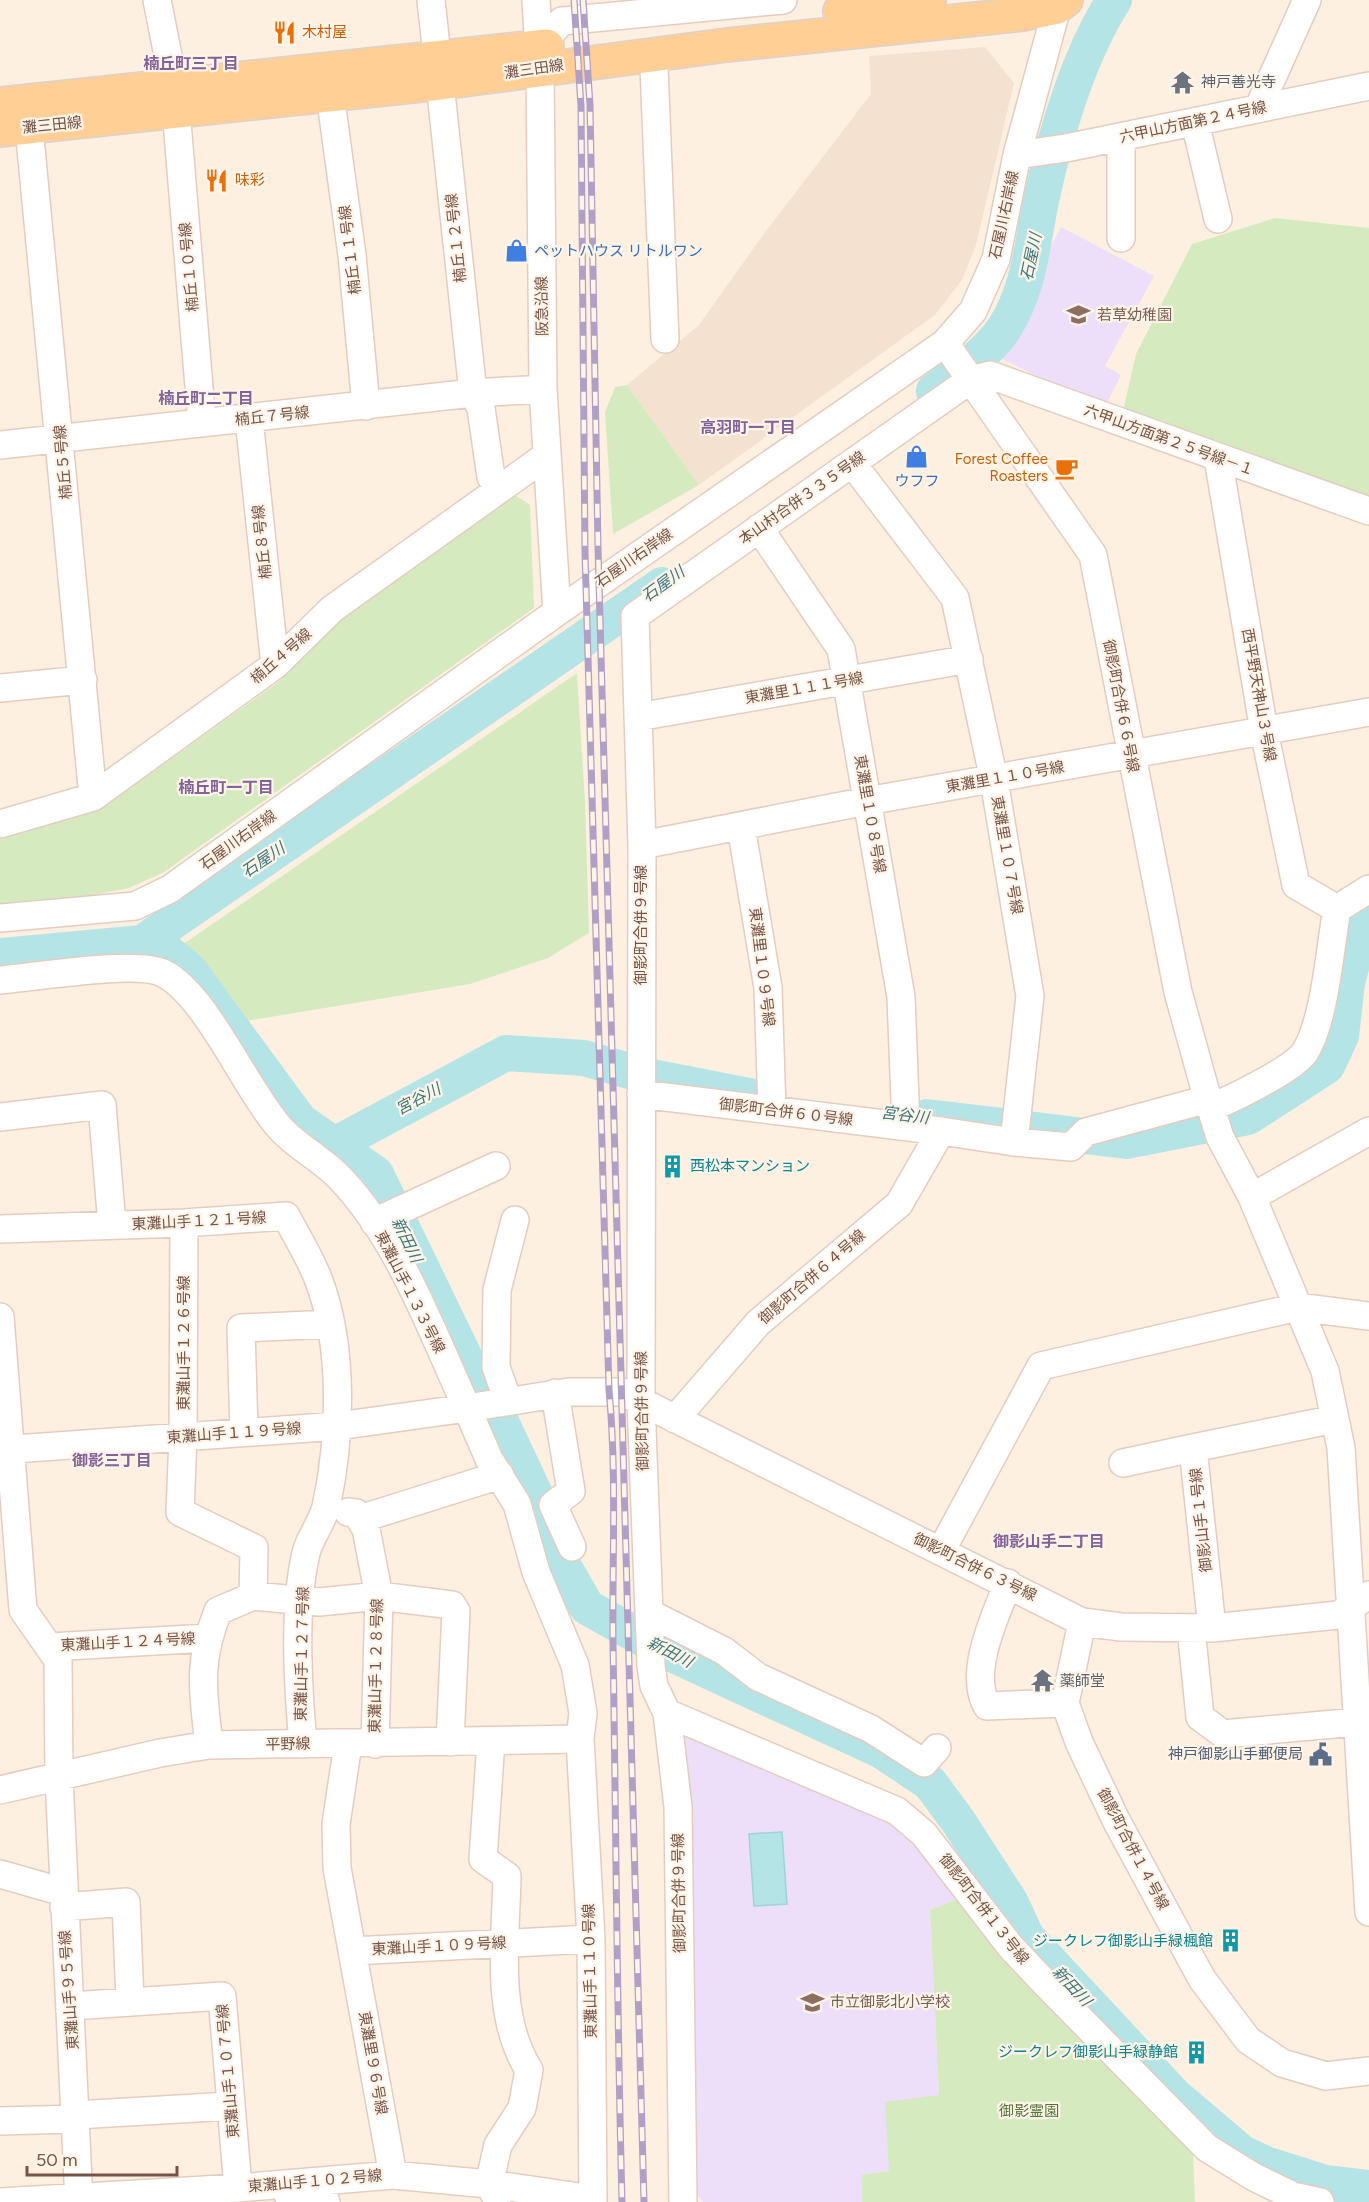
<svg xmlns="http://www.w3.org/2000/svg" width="1369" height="2202" font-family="Figtree,'Noto Sans JP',sans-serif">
<rect width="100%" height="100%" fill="#fdf0e1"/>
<path fill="#f5e1cf" d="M985 47 1014 83 976 245 962 280 935 315 699 485 627 385 699 325 763 235 871 94 869 56Z"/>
<path fill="#eddef9" d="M1061 227 1154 276 1105 366 1121 375 1107 403 1047 381 994 355 1020 326 1031 304 1042 257 1046 256Z
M695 1725 900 1824 965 1896 930 1910 939 2095 889 2171 861 2175 862 2202H703L693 2189 681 1743Z"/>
<path fill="#d5ebbf" d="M1275 218 1369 228V501L1122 415 1136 354 1192 244Z
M627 385 699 485 613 534 605 412 615 387Z
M512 493 530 505 534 608 164 872 129 888 90 896 0 904V833L76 816 111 802 281 680 329 627Z
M577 673 585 801 589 933 548 958 470 984 240 1022 196 967 176 949Z
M965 1896 1193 2153 1195 2202H862L861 2175 889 2171 885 2102 939 2095 930 1910Z"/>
<path fill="#b5e4e7" stroke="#9bd5d9" stroke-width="1.5" d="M782 1832 787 1904 754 1906 749 1834Z"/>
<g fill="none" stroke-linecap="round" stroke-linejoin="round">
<path stroke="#b5e4e7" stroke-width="36" d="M934 391C958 373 988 353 1005 327 1029 289 1032 245 1041 201 1055 136 1078 57 1114 0
M142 943 166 951 189 970 300 1121 376 1174 468 1364 502 1424 539 1503 564 1567 587 1607 665 1651 882 1751 930 1783 958 1821 1011 1903 1026 1936 1175 2096 1242 2153 1268 2165 1325 2183 1369 2188
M0 956 142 943 662 585
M927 1117 1126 1141 1248 1117 1327 1066 1341 1036 1347 983 1363 922 1369 916
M334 1145 506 1053 584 1058 646 1076 759 1098"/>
<defs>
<path id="minor" d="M157 0 174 86 202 423
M431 0 437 56
M536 0 540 68 543 389 557 612
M538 47 562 21 783 0
M654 67 665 339
M440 83 473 393 481 408 491 477
M330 94 352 255 366 406
M1258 109 1307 0
M1195 122 1218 219
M29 128 93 797
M1017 155 1066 148 1369 86
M1121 238V137
M945 343 1093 555 1178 992 1206 1093 1220 1137 1252 1197 1325 1371 1341 1448 1369 1912
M249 419 275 665
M0 445 473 393 543 389
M1218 458 1264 731 1296 885 1337 909
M852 463 955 598 994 780 1030 996 1014 1142
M759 528 841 649 901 997 906 1126
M0 688 83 680
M638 717 969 659
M0 824 93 797 275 665 332 609 546 456
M741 826 768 988 772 1110
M642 845 867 801 1369 712
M0 918 135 906 170 889 557 612 945 343 973 311 996 259 1017 155 1057 7 1054 0
M0 980C34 977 136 960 163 973 206 994 246 1090 280 1128 297 1147 322 1159 340 1178 400 1241 431 1330 467 1408L338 1426 0 1450
M641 1094 941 1131 1014 1142 1071 1147 1086 1132 1208 1099
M1211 1107C1231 1100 1295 1068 1305 1052 1325 1021 1330 947 1337 909L1369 889
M0 1117 102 1105 112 1225
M1252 1197 1369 1131
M374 1222 496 1166
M184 1223 183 1436 180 1512 254 1548 253 1596
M0 1229 184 1223 286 1216C297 1237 311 1259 319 1281 344 1348 341 1438 326 1507 322 1523 310 1537 306 1553 293 1609 298 1687 303 1744
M0 1317 23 1610 58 1660 59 1778 79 2202
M555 1393 571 1491 553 1505 572 1547
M508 1401 496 1367 497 1290 515 1220
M675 1419 758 1323 899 1204 941 1131
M244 1432 241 1328 331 1324
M1123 1463 1193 1448
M348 1512 356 1513 360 1519 500 1475
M360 1519 366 1529 379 1596 375 1744
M941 1551 1041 1366 1298 1307 1369 1316
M1008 1583C995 1617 968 1672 987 1706L1065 1703
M649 1613 724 1651 758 1677 871 1729 924 1763 937 1748
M1082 1622 1065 1703 1079 1742 1116 1820 1202 1979 1248 2040 1282 2063 1326 2076 1369 2071
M1191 1628 1200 1717 1223 1734 1357 1722
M1212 1628 1193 1448 1335 1419
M49 1647 208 1638
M667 1713 897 1811 924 1834 1010 1946 1043 1981 1207 2148 1254 2177 1293 2196 1320 2202
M491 1741 483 1859 507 1876C506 1939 494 2014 529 2070L522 2108 498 2145 489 2184 497 2199
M348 1744 336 1824 337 1868 393 2175
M209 1745C203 1691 197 1664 218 1611L253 1596 319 1602 379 1596 452 1605 456 1611 450 1742
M0 1790 160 1753 209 1745 580 1739
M0 1874 63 1892
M64 1907 126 1902 130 2001
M352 1951 591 1939
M71 2006 222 1996 238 2188
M76 2115 230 2106
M0 2121 76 2119
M286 2187 288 2195 326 2202
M0 2202 238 2188 393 2175 489 2184 593 2199
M593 2202 591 1939 580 1739 583 1713 575 1665 536 1572 517 1504 489 1459 467 1408 569 1392H622L1082 1622 1121 1627 1212 1628 1338 1615 1369 1595
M683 2202 678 1807 667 1713 654 1686 651 1666 641 1402 642 845 635 616 970 380 990 375 1369 511"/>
<path id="major" d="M840 11 929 0
M0 104 547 46
M0 130 440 83 727 45 1024 14 1057 7 1066 0"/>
</defs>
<use href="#minor" stroke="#e4cdbf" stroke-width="30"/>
<use href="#major" stroke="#dbd2cf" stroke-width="36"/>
<use href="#minor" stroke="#fff" stroke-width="27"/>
<use href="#major" stroke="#ffcf96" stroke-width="33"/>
<defs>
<path id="rail" d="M574 0 581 106 585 552 609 1390C617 1475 612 1559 613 1644 616 1830 617 2016 622 2202
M583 0 590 105 598 547 644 2202"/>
</defs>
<use href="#rail" stroke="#b1a0c6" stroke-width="7"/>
<use href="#rail" stroke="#fff4e8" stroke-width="4.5" stroke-dasharray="14" stroke-linecap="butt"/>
</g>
<defs>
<symbol id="restaurant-bare" viewBox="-9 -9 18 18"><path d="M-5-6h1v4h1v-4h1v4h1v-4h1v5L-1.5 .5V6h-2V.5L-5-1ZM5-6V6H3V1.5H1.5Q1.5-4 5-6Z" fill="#e8710a" stroke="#fff4e8" stroke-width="2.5" paint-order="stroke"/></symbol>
<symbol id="temple-bare" viewBox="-9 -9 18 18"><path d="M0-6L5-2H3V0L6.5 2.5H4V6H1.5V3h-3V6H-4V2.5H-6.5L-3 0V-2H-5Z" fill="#6b7280" stroke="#fff4e8" stroke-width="2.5" paint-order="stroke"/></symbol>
<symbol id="shop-bare" viewBox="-9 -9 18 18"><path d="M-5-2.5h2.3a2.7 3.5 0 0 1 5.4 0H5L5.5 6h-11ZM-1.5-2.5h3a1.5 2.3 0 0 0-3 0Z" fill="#3f7fe0" stroke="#fff4e8" stroke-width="2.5" paint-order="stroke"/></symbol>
<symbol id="school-bare" viewBox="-9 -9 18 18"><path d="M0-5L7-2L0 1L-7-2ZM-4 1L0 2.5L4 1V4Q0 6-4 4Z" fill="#8d6e63" stroke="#fff4e8" stroke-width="2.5" paint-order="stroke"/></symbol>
<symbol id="cafe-bare" viewBox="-9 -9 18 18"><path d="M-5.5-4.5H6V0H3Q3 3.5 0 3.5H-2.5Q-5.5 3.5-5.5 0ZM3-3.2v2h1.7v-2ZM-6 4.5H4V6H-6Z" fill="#e8710a" stroke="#fff4e8" stroke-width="2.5" paint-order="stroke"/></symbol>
<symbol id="building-bare" viewBox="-9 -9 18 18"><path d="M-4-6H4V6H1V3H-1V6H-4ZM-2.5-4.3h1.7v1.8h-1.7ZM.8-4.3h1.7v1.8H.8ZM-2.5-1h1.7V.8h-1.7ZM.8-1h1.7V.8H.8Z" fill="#0f9aa8" stroke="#fff4e8" stroke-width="2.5" paint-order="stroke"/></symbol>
<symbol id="civic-bare" viewBox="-9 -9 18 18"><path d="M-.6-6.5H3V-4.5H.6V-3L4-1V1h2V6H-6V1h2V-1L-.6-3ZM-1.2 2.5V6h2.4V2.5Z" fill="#5c6f8a" stroke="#fff4e8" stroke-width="2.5" paint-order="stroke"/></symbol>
</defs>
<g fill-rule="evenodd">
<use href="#restaurant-bare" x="268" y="16" width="33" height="33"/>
<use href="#temple-bare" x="1166" y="66" width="33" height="33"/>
<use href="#restaurant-bare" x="200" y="164" width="33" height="33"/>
<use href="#shop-bare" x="500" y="234" width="33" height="33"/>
<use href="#school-bare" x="1062" y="298" width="33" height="33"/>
<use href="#shop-bare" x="900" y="440" width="33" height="33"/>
<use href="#cafe-bare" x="1050" y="452" width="33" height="33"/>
<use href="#building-bare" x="656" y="1150" width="33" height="33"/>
<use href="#temple-bare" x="1026" y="1664" width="33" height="33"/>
<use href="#civic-bare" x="1304" y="1738" width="33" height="33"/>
<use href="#building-bare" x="1214" y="1924" width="33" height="33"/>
<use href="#school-bare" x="796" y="1986" width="33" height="33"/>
<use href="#building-bare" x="1180" y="2036" width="33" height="33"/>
</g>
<g text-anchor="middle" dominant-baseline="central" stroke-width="4.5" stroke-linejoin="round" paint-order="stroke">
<g font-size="15" fill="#c56008" stroke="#fff4e8" text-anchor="start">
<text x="302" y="32">木村屋</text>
<text x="235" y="180">味彩</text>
<text x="1048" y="459" text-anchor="end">Forest Coffee<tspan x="1048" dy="17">Roasters</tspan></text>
</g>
<g font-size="15" fill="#755347" stroke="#fff4e8">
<text transform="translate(534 69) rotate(-8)">灘三田線</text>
<text transform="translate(1193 122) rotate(-12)">六甲山方面第２４号線</text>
<text transform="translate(52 125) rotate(-6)">灘三田線</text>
<text transform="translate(1004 215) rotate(-78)">石屋川右岸線</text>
<text transform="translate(456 238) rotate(-96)">楠丘１２号線</text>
<text transform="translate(350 250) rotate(-97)">楠丘１１号線</text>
<text transform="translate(189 267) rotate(-95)">楠丘１０号線</text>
<text transform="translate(542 306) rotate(-91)">阪急沿線</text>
<text transform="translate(272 416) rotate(-6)">楠丘７号線</text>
<text transform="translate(1169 440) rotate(20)">六甲山方面第２５号線－１</text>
<text transform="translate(63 462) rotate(-95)">楠丘５号線</text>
<text transform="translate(802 498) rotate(-35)">本山村合併３３５号線</text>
<text transform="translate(262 542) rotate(-96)">楠丘８号線</text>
<text transform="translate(634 558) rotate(-35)">石屋川右岸線</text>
<text transform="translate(281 656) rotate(-41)">楠丘４号線</text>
<text transform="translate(804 688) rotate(-10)">東灘里１１１号線</text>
<text transform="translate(1259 695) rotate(80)">西平野天神山３号線</text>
<text transform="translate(1121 706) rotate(79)">御影町合併６６号線</text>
<text transform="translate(1005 777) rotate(-10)">東灘里１１０号線</text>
<text transform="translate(870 814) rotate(80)">東灘里１０８号線</text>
<text transform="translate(238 840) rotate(-36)">石屋川右岸線</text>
<text transform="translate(1007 855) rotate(80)">東灘里１０７号線</text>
<text transform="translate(641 925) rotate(-90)">御影町合併９号線</text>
<text transform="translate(762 967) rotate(83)">東灘里１０９号線</text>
<text transform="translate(786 1112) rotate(7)">御影町合併６０号線</text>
<text transform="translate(199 1221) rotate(-3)">東灘山手１２１号線</text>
<text transform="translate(812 1277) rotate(-41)">御影町合併６４号線</text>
<text transform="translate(410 1292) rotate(63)">東灘山手１３３号線</text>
<text transform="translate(184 1343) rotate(-90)">東灘山手１２６号線</text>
<text transform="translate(642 1411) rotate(-91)">御影町合併９号線</text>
<text transform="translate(234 1433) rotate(-4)">東灘山手１１９号線</text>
<text transform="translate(1201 1520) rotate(-96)">御影山手１号線</text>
<text transform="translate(975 1567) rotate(26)">御影町合併６３号線</text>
<text transform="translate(128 1642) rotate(-3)">東灘山手１２４号線</text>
<text transform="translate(302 1654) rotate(-89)">東灘山手１２７号線</text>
<text transform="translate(376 1666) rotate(-89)">東灘山手１２８号線</text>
<text transform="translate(288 1744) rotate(-1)">平野線</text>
<text transform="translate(1133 1849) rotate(62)">御影町合併１４号線</text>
<text transform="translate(679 1893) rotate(-91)">御影町合併９号線</text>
<text transform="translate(984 1909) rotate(52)">御影町合併１３号線</text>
<text transform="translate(439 1946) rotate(-3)">東灘山手１０９号線</text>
<text transform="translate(590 1971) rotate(-91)">東灘山手１１０号線</text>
<text transform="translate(69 1990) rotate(-94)">東灘山手９５号線</text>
<text transform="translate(373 2063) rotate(80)">東灘里９６号線</text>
<text transform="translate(228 2071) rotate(-95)">東灘山手１０７号線</text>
<text transform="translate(315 2181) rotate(-5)">東灘山手１０２号線</text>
</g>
<g font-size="15" fill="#5b616d" stroke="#fff4e8" text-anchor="start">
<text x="1201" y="82">神戸善光寺</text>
<text x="1060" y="1681">薬師堂</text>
</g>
<g font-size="15" fill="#366cbe" stroke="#fff4e8" text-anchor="start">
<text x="534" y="251">ペットハウス リトルワン</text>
<text x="917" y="481" text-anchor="middle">ウフフ</text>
</g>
<g font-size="15" fill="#785e54" stroke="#fff4e8" text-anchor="start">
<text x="1097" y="315">若草幼稚園</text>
<text x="830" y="2002">市立御影北小学校</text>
</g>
<g font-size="15" fill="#0d838f" stroke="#fff4e8" text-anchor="end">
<text x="690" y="1166" text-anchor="start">西松本マンション</text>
<text x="1213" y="1941">ジークレフ御影山手緑楓館</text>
<text x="1178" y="2052">ジークレフ御影山手緑静館</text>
</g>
<g font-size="15" fill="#4e5e75" stroke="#fff4e8" text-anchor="end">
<text x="1303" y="1754">神戸御影山手郵便局</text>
</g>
<g font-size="15" fill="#52763c" stroke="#fff4e8">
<text x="1029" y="2111">御影霊園</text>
</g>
<g font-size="16" font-weight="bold" fill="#826299" stroke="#fff4e8">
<text x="191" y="63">楠丘町三丁目</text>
<text x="206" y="398">楠丘町二丁目</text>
<text x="748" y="427">高羽町一丁目</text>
<text x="226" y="787">楠丘町一丁目</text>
<text x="112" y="1460">御影三丁目</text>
<text x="1049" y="1541">御影山手二丁目</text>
</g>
<g font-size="16" font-style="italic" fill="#3a767c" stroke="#fff4e8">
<text transform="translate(1031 257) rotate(-78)">石屋川</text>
<text transform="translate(663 584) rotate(-36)">石屋川</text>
<text transform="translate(263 860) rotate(-34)">石屋川</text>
<text transform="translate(418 1099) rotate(-28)">宮谷川</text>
<text transform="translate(905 1115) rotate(7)">宮谷川</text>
<text transform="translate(407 1240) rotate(64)">新田川</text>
<text transform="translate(670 1652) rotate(27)">新田川</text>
<text transform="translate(1072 1986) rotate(47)">新田川</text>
</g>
</g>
<path d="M27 2166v9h150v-9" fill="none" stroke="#755347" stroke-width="3"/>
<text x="36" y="2166" font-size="18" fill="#755347" stroke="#fff4e8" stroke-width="4.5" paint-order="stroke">50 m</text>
</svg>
